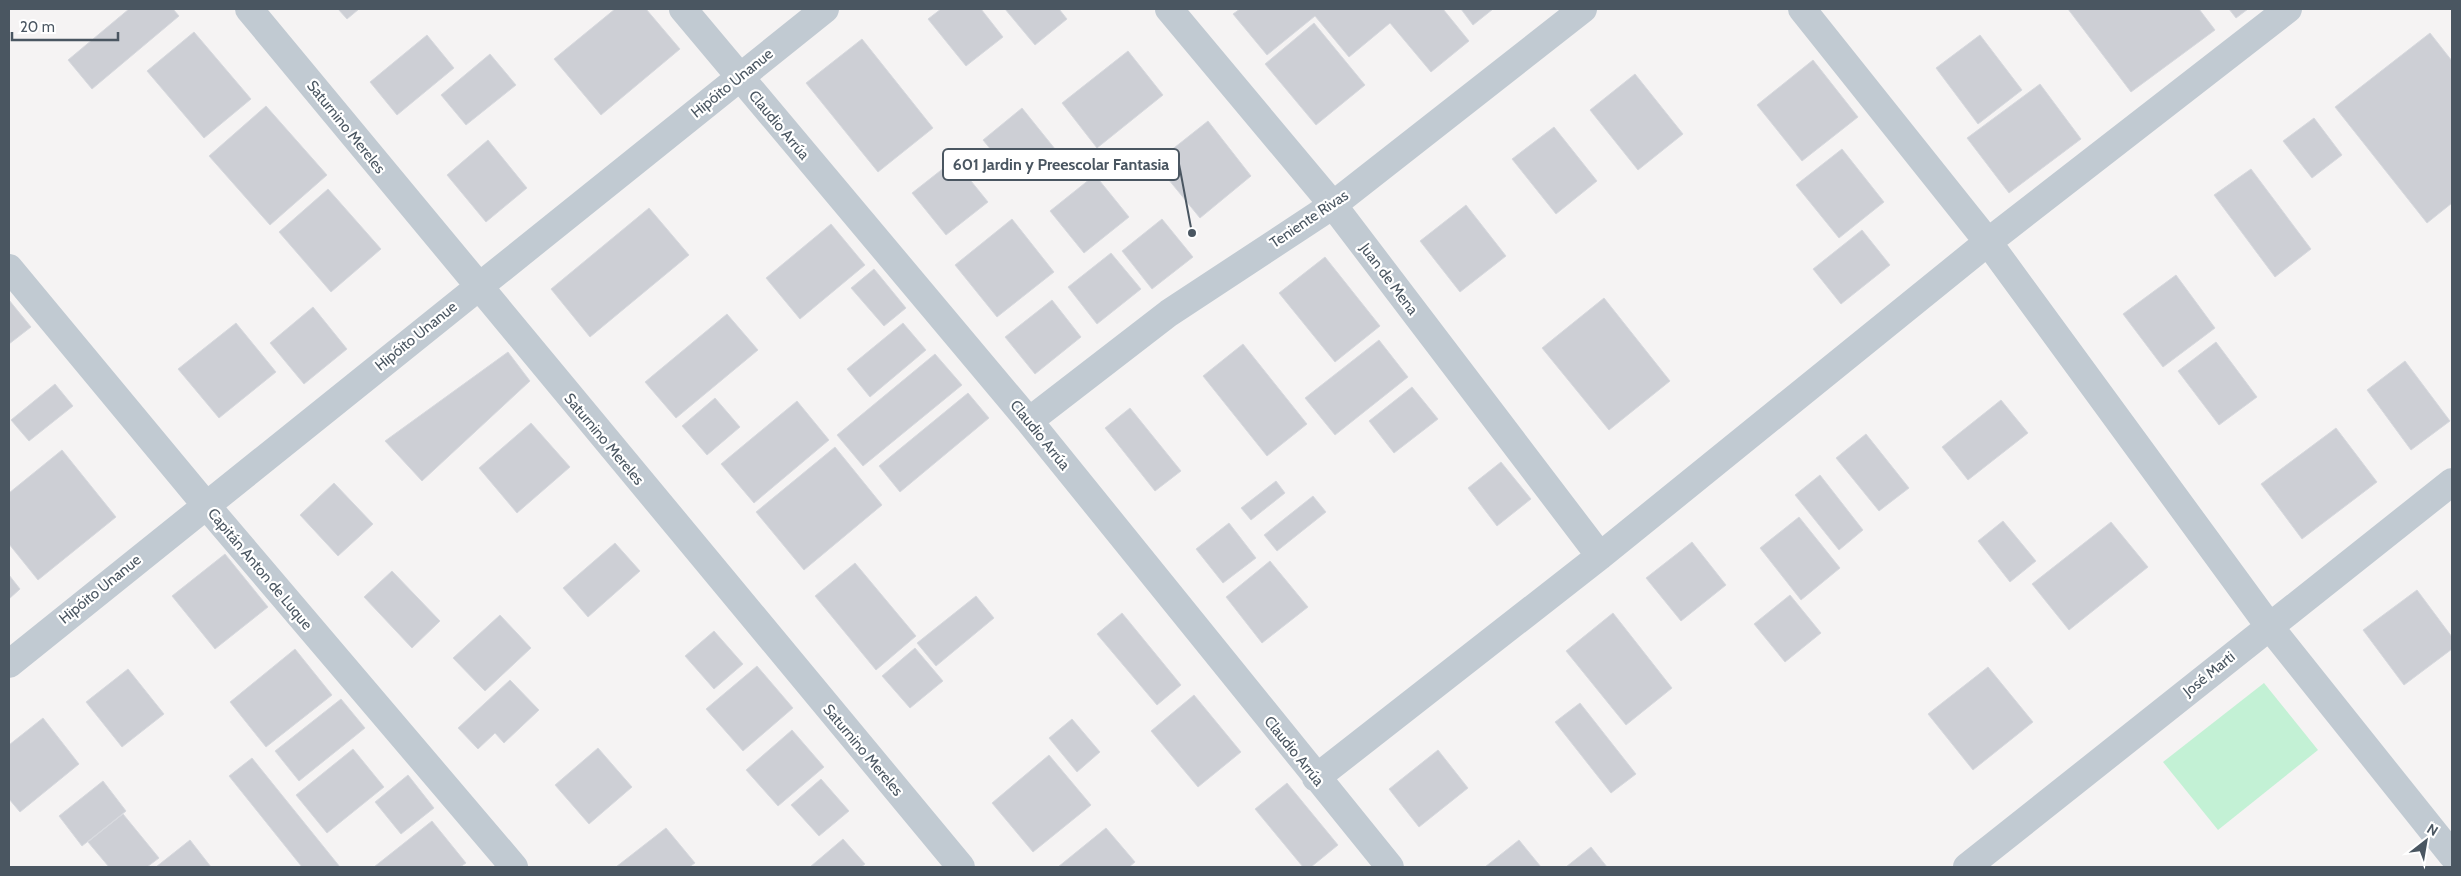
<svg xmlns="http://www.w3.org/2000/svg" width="2461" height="876" font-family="Cabin,sans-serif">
<rect width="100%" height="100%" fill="#f5f3f3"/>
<path fill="#c3f1d5" d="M2264 683 2318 750 2218 830 2163 762Z"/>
<path fill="#cdcfd5" stroke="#d7d9de" d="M129 9H173L179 16 92 89 68 60Z
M338 9H359L347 19Z
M615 9H646L680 49 601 115 554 59Z
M941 9H981L1003 37 966 66 928 19Z
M1005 9H1059L1067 19 1035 45Z
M1240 9H1443L1469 41 1431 72 1390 23 1349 57 1315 16 1267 55 1233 14Z
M1461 9H1493L1473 25Z
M2068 9H2199L2215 30 2131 92Z
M2229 9H2248L2236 18Z
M1314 23 1365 85 1316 125 1265 64Z
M194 32 251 99 204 138 147 71Z
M2430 33 2452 61V203L2427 223 2335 107Z
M427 35 454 68 397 115 370 82Z
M1980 35 2022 90 1978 124 1936 68Z
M862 39 933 128 878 172 806 83Z
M1128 51 1163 95 1097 148 1062 103Z
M490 54 516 85 466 125 441 95Z
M1813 60 1858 117 1802 161 1757 105Z
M1635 74 1683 134 1638 170 1590 110Z
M2040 84 2081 139 2009 193 1967 138Z
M266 106 327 175 270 225 209 156Z
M1022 108 1055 149 1016 180 983 140Z
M2314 118 2342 155 2312 178 2283 141Z
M1208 121 1251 176 1200 218 1155 163Z
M1554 127 1597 181 1556 214 1512 159Z
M488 140 527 188 486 222 447 175Z
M1842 149 1884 202 1839 238 1796 185Z
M954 160 988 202 946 235 912 193Z
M2251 169 2311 249 2275 277 2214 195Z
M1095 175 1129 217 1084 253 1050 211Z
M328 189 381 249 331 292 279 232Z
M1466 205 1506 256 1460 292 1420 241Z
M649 208 689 255 590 337 551 289Z
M1012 219 1054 272 997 317 955 265Z
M1162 219 1193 257 1152 289 1122 251Z
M831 224 865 265 800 319 766 278Z
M1862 230 1890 265 1841 304 1813 269Z
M1111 253 1141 289 1097 324 1068 287Z
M1325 257 1380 326 1335 362 1279 293Z
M874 269 906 308 884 326 851 288Z
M2176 275 2215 328 2163 367 2123 314Z
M1604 298 1670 381 1609 430 1542 348Z
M9 300 31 327 9 344Z
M1052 300 1081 337 1035 374 1005 337Z
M313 307 347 349 304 384 270 343Z
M727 314 758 350 676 418 645 382Z
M236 323 276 372 219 418 178 369Z
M903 323 926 350 870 397 847 369Z
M1379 340 1408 377 1335 435 1305 398Z
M2216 342 2257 397 2219 425 2178 371Z
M1243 344 1307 424 1267 456 1203 376Z
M508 352 530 381 422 481 385 441Z
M935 354 962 385 863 466 837 435Z
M2405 361 2450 421 2411 450 2367 390Z
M55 384 73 406 29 441 11 420Z
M1412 387 1438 419 1394 453 1369 421Z
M968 393 989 418 900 492 879 466Z
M715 398 740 427 707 455 682 426Z
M2001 400 2028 433 1968 480 1942 447Z
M797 401 829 440 754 503 721 464Z
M1130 408 1181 471 1155 491 1105 428Z
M531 423 570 467 517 513 479 468Z
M2336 428 2377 482 2302 539 2261 484Z
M1866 434 1909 488 1879 511 1836 458Z
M835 447 882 505 804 570 756 512Z
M62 450 116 517 38 580 9 544V493Z
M1501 462 1531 499 1497 526 1468 488Z
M1820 475 1863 530 1839 550 1795 495Z
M1276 481 1285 493 1251 520 1241 508Z
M334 483 373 524 338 556 300 515Z
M1313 496 1326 512 1277 551 1264 535Z
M1799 517 1840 568 1801 600 1760 548Z
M2003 521 2036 561 2010 582 1978 541Z
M2111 522 2148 567 2069 630 2032 584Z
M1229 523 1256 558 1223 583 1196 549Z
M1692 542 1726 585 1681 621 1646 578Z
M615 543 640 571 588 617 563 588Z
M225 554 268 607 215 649 172 596Z
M1270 561 1308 607 1262 643 1226 597Z
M855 563 916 636 876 670 815 596Z
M392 571 440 621 412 648 364 597Z
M9 575 20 589 9 599Z
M2417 590 2452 637V649L2404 685 2363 630Z
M1790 595 1821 633 1785 662 1754 624Z
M976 596 994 618 936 666 917 643Z
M1122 613 1181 685 1157 705 1097 634Z
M1613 613 1672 688 1626 725 1566 651Z
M500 615 531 648 485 691 453 658Z
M714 631 743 664 714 689 685 656Z
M915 648 943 681 910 708 882 676Z
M295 649 332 695 266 747 230 702Z
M757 666 793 708 743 751 706 709Z
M1988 667 2033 722 1973 770 1928 714Z
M128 669 164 714 122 747 86 702Z
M510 680 539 710 504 743 495 733 478 749 458 728Z
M1194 695 1241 752 1198 787 1151 731Z
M341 699 365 728 299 781 275 751Z
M1580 703 1636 774 1611 793 1555 722Z
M43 718 79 764 20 812 9 799V745Z
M1072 719 1100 752 1077 772 1049 738Z
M792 730 824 767 778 806 746 770Z
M598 748 632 787 589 824 555 785Z
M353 749 384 787 327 833 296 795Z
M1438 750 1468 788 1419 827 1389 789Z
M1049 755 1091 805 1033 852 992 803Z
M252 758 340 867H302L229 776Z
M408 775 434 808 401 834 375 802Z
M821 779 849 811 819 836 791 805Z
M103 781 126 811 82 846 59 816Z
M1287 783 1338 845 1311 867H1303L1255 809Z
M123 814 159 858 147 867H109L88 842Z
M432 821 466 863 460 867H374Z
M666 828 695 863 689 867H616Z
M1106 828 1135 862 1129 867H1058Z
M843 839 865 864 861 867H810Z
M190 840 211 867H156Z
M1519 840 1541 867H1485Z
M1591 847 1607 867H1566Z"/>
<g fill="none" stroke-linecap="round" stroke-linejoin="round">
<path stroke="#c1cad2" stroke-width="28" d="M249 9 961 867
M683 9 1029 421 1390 867
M1169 9 1333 205 1600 556
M1802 9 1988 242 2269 626 2452 855
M9 268 205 504 514 867
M1029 421 1169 313 1333 205 1583 9
M9 664 825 9
M1316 778 1600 556 1988 242 2288 9
M1967 867 2452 482"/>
</g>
<g text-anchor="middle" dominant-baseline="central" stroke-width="4.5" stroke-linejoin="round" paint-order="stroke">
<g font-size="15" fill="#4a5661" stroke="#fff">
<text transform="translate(732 83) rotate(-39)">Hipóito Unanue</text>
<text transform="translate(779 125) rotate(50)">Claudio Arrúa</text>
<text transform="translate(346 127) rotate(51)">Saturnino Mereles</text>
<text transform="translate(1309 219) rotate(-34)">Teniente Rivas</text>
<text transform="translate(1389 279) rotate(53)">Juan de Mena</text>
<text transform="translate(416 336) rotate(-39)">Hipóito Unanue</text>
<text transform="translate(1040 435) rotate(51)">Claudio Arrúa</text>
<text transform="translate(604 439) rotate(50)">Saturnino Mereles</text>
<text transform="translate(260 569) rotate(50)">Capitán Anton de Luque</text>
<text transform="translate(100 589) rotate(-39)">Hipóito Unanue</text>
<text transform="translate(2209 674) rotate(-39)">José Marti</text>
<text transform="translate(863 750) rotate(50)">Saturnino Mereles</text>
<text transform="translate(1294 751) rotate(51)">Claudio Arrúa</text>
</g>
</g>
<path fill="none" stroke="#4a5661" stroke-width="2" d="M1192 233L1179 164"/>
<circle fill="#4a5661" stroke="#fff" stroke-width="2" cx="1192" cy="233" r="5"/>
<rect fill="#fff" stroke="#4a5661" stroke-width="2" x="943" y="149" width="236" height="31" rx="5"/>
<g font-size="16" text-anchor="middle" font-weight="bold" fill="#4a5661">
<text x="1061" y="170">601 Jardin y Preescolar Fantasia</text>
</g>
<rect width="2461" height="876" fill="none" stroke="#4a5661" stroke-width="20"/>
<g transform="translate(2426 841) rotate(31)" stroke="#ffffff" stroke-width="4" paint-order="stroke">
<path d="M0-4L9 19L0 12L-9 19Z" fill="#4a5661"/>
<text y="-8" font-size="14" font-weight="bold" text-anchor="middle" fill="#4a5661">N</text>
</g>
<path d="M12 32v8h106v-8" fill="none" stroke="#4a5661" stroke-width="2.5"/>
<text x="20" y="32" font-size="15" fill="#4a5661" stroke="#ffffff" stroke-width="4" paint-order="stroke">20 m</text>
</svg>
